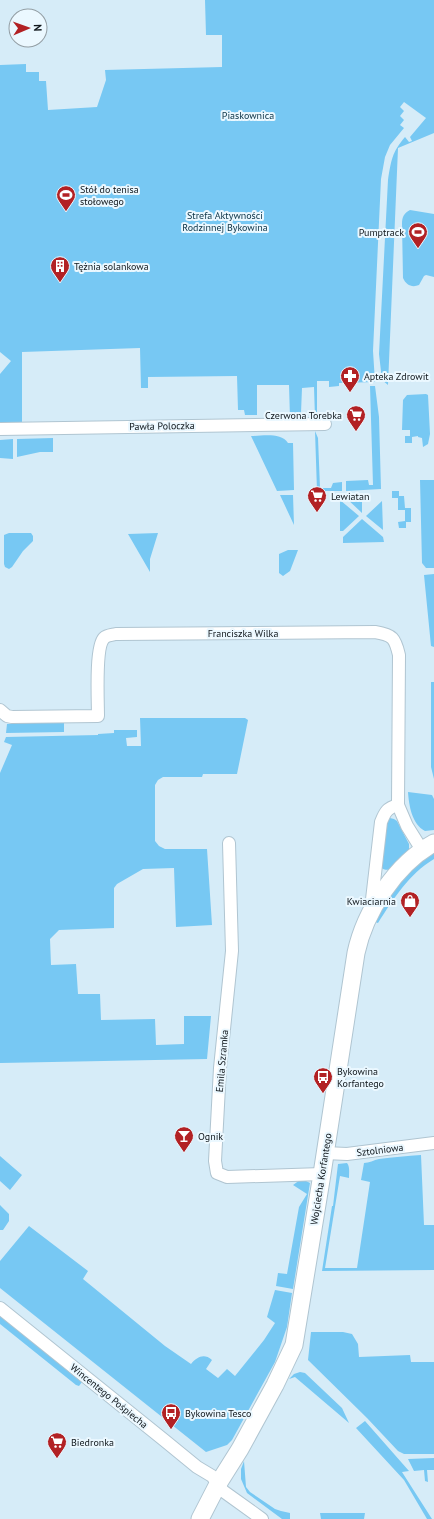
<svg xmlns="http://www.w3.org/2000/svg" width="434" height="1519" font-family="'PT Sans',sans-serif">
<rect width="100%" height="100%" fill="#d6ecf8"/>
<path fill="#77c8f3" d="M205 0H434V133L398 148 388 385 382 380 379 354 388 180C391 161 392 152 405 137L409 142 412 141 410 137 426 118 404 102 400 107 404 111 400 116 404 120 400 125 404 128 390 145 385 157 381 179 373 351 375 382 339 383V386L329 387V381H317V414L315 418 314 387 302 388 301 413 297 418H290L289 385H257V415H245L244 410H238L237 376 148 377V388H141L140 348 22 352V422L0 423V374L11 361 0 352V65L26 64V72H39V81H46L48 110 97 107 106 80 105 70 222 67V35H206Z
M410 210 434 214V277L426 275 424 276 419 285C412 288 406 285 403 278L402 224C402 217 404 213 410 210Z
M370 386H375L379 417 381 489 346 491V481L368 480 369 485H373Z
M426 394 428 395 430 434 428 444 423 447 422 438 418 437V436L412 437V443H405V436H410V430H402L403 400 407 395Z
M315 431 318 438 320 488H331L333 483 342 482V491H317Z
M251 436C262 436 281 432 288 443H293L294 490 277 491Z
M53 438V452H40L17 457V439Z
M13 439V459L0 458V440Z
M420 480H434V568H426L422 563Z
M392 491H399V496H404L405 508H411V522H406V528H399L398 522 405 521V510H398V498H392Z
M280 495H293L294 525Z
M362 495V513L344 496Z
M340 500 359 516 343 531H340Z
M382 501 383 530 366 516Z
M362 519 383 537 384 542 343 543V537Z
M9 533H31L33 536V541L23 551 12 567 9 569 5 567 4 564V535Z
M158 533 150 559V572L128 534Z
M288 550H298L290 571 283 576 279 573V554Z
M434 574V647L431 646 424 575Z
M431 682H434V779L431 767Z
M140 718H245L248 720 237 774H203L202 777H163L158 780 155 785V841L159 846 165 849H207L212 925 176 927 174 868 143 869 117 884 114 888V928L59 930 50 939 51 965 76 964 78 994H100L101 1020 155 1019 156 1045 184 1044V1016H211L207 1059 0 1063V773L12 745 4 742 6 737 98 735V734L114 733V730H137V737L126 738 127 746H141Z
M64 722V732L6 733 7 724Z
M408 792 432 795 434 799V830L425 831C412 824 409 806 408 792Z
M390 818 394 819 397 821 409 844V853C401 861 392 876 380 867L386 820Z
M434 851V859C409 874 394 898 378 923L375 922 391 893 410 871Z
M421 1155 424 1225H434V1270L322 1271 332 1206H333L338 1164 347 1163C350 1167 349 1172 349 1178L340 1176 325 1268H357L370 1182 361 1180 364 1163C369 1163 374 1160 379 1159 393 1157 407 1156 421 1155Z
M0 1156 22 1175 10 1190 0 1181Z
M300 1180H304L310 1183 293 1289 276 1286 278 1273 287 1274 299 1207 307 1194 293 1185Z
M0 1205 9 1214V1221L3 1230H0Z
M29 1226 88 1271 83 1279 165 1346 191 1364C197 1357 204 1353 212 1360L206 1369 218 1378 227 1369 235 1376 264 1340 275 1323 267 1317 275 1290 292 1293 287 1327 275 1362 232 1440 227 1445 206 1452 0 1288V1261Z
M0 1315 82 1382 79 1386 76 1385 0 1324Z
M311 1332H343L352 1334 358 1344 359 1357 410 1355 411 1362H434V1454H404L398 1451 367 1418 308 1360Z
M300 1372 305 1373 342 1408 349 1423 295 1377 289 1379 294 1374Z
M365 1421 409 1471 402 1472 432 1519H427L404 1480 356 1428Z
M434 1458V1470H427L428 1482 425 1481 424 1470 414 1471 408 1459Z
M244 1461 246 1487 250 1492 275 1509 281 1511 290 1513V1519H282L247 1493 241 1479V1469Z
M320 1513H365L364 1519H321Z"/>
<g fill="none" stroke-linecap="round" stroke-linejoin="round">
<defs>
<path id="street" d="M0 429 325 424
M0 710 7 716 12 717 98 716C98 702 95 647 104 638 107 635 112 635 116 634L375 632C393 635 395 638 399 655L398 805 407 826 422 850
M229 843 232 951 220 1068 215 1161 217 1173 227 1177 322 1174
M371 908 381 822C385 812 387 808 398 805
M325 1153 347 1154 434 1143
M0 1308 164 1440 197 1467 212 1476 223 1491 262 1519"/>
<path id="secondary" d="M200 1519 218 1484 240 1449 275 1385 294 1345 322 1174 356 953C365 911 396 864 434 843"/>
</defs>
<use href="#street" stroke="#b0c5d1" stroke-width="14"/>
<use href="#secondary" stroke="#b0c5d1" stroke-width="19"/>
<use href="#street" stroke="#fff" stroke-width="12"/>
<use href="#secondary" stroke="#fff" stroke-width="17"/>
</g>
<defs>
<symbol id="stadium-pin" viewBox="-11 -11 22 30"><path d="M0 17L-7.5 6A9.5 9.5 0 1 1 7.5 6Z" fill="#b22124" stroke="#ebf8ff"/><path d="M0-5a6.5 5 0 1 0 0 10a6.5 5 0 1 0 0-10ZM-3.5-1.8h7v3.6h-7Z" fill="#fff"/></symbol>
<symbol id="building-pin" viewBox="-11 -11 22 30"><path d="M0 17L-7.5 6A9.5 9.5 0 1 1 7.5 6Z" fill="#b22124" stroke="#ebf8ff"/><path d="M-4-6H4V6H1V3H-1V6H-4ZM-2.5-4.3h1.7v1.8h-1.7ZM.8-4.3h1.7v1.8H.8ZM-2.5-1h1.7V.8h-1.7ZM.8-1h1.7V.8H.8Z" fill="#fff"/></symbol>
<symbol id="pharmacy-pin" viewBox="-11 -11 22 30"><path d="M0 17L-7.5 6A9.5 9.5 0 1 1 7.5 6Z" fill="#b22124" stroke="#ebf8ff"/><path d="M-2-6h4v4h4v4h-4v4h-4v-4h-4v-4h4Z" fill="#fff"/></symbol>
<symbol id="supermarket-pin" viewBox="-11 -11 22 30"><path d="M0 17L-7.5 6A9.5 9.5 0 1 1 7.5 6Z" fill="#b22124" stroke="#ebf8ff"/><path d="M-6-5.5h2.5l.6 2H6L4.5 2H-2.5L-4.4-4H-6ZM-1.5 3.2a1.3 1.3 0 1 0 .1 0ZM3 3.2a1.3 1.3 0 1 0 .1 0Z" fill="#fff"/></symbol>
<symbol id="shop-pin" viewBox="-11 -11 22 30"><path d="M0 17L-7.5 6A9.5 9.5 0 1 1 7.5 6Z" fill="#b22124" stroke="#ebf8ff"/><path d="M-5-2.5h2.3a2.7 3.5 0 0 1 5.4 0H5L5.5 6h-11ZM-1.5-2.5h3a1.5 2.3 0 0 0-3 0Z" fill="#fff"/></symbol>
<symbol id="bus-pin" viewBox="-11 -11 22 30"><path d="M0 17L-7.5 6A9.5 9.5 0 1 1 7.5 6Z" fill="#b22124" stroke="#ebf8ff"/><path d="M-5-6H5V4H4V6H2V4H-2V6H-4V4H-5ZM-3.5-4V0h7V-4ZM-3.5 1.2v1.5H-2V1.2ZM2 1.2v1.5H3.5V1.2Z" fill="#fff"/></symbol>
<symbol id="bar-pin" viewBox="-11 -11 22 30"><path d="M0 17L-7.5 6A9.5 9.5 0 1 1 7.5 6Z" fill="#b22124" stroke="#ebf8ff"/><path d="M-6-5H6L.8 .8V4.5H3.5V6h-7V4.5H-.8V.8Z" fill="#fff"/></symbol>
</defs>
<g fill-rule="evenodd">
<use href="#stadium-pin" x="55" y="184" width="22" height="30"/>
<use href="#stadium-pin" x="407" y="221" width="22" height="30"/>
<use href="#building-pin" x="49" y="255" width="22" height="30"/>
<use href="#pharmacy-pin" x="339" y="365" width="22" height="30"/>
<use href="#supermarket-pin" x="345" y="404" width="22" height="30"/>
<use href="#supermarket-pin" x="306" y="485" width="22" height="30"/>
<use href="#shop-pin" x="399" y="890" width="22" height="30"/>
<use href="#bus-pin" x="312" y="1066" width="22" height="30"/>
<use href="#bar-pin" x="173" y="1125" width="22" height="30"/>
<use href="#bus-pin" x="160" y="1402" width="22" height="30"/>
<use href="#supermarket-pin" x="46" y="1431" width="22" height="30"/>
</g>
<g text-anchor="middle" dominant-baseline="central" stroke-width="4" stroke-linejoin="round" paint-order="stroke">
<g font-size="10" fill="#0a3245" stroke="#ebf8ff">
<text x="248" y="115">Piaskownica</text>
<text x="225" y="215">Strefa Aktywności<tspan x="225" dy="12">Rodzinnej Bykowina</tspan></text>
</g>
<g font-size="10" fill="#10171c" stroke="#ebf8ff" text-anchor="start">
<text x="80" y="189">Stół do tenisa<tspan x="80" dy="12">stołowego</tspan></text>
<text x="404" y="232" text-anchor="end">Pumptrack</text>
<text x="74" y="266">Tężnia solankowa</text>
<text x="364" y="376">Apteka Zdrowit</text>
<text x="342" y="415" text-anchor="end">Czerwona Torebka</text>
<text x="331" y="496">Lewiatan</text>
<text x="396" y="901" text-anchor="end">Kwiaciarnia</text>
<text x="337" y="1071">Bykowina<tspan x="337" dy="12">Korfantego</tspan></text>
<text x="198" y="1136">Ognik</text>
<text x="185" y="1413">Bykowina Tesco</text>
<text x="71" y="1442">Biedronka</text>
</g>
<g font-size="10" fill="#10171c" stroke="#ebf8ff">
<text transform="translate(162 426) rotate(-1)">Pawła Poloczka</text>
<text x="243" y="633">Franciszka Wilka</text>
<text transform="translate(222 1061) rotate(-85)">Emila Szramka</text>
<text transform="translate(380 1150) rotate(-7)">Sztolniowa</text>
<text transform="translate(321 1179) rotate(-81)">Wojciecha Korfantego</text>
<text transform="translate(109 1396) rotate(39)">Wincentego Pośpiecha</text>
</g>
</g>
<g transform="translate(28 28) rotate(88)"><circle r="19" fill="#ebf8ff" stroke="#939ea4"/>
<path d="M0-3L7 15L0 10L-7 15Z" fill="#b22124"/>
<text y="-6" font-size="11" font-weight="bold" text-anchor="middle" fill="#10171c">N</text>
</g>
</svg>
